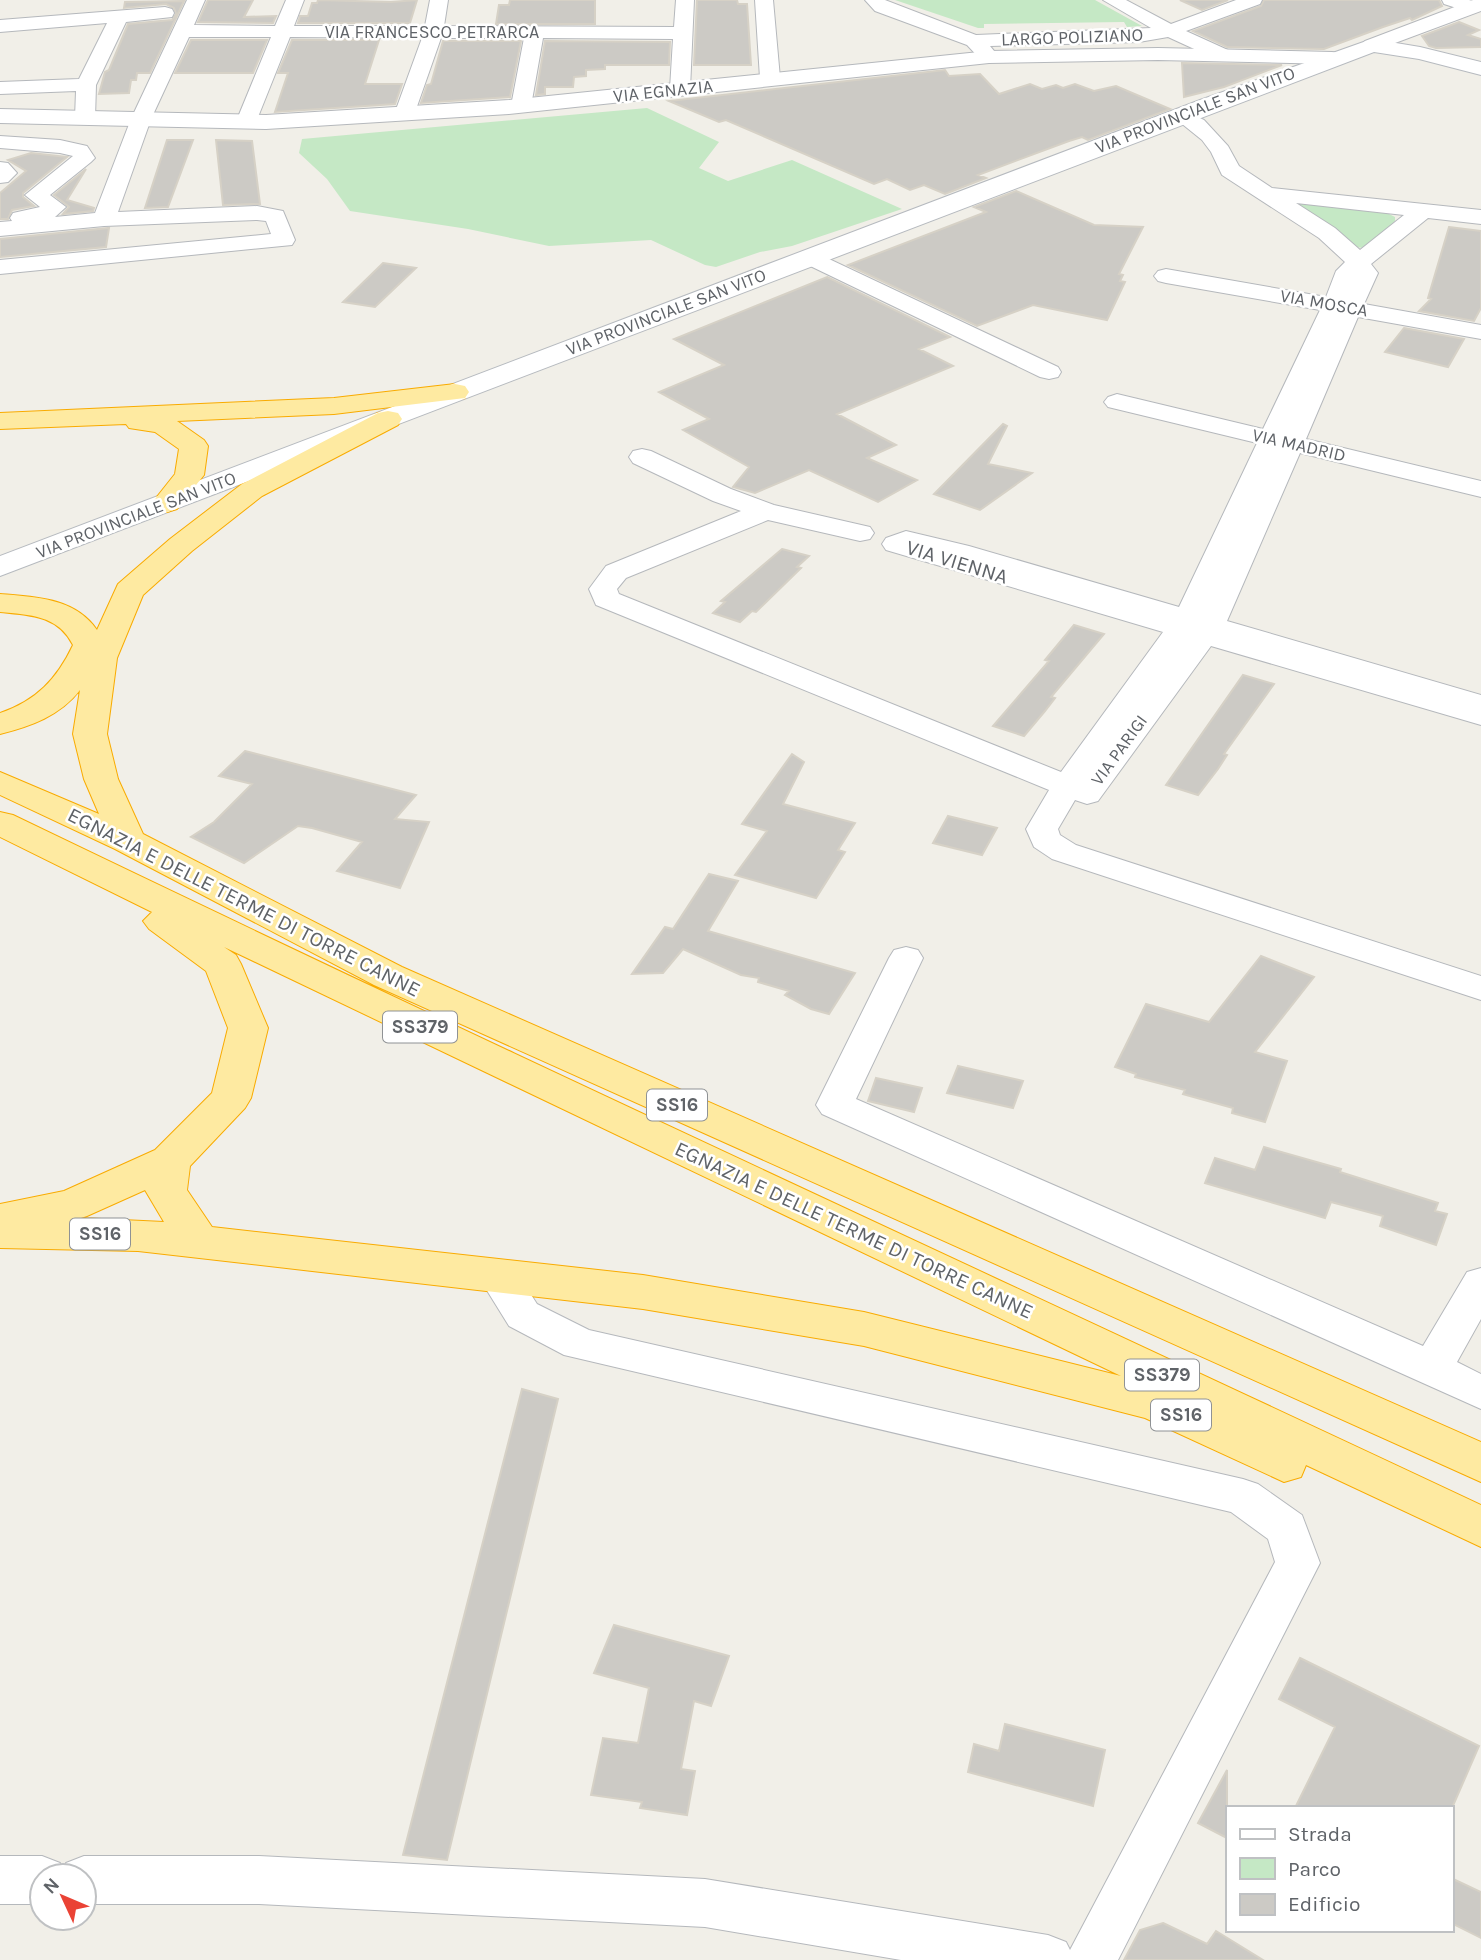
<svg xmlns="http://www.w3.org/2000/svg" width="1481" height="1960" font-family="Karla,sans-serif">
<rect width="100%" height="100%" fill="#f1efe8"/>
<path fill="#c5e8c5" d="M895 0H1095L1142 26 1127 27 1124 22 984 24V28H978Z
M647 108 719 142 699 168 728 181 792 160 902 209 792 246 760 252 716 267 705 265 651 240 549 246 468 229 350 211 327 179 299 153 302 139Z
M1299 201 1381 210 1395 217V221L1364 248 1355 247 1294 203Z"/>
<path fill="#cccac5" stroke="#d6d1c6" stroke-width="2" d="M208 0H253L244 17 276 16 273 23 198 22Z
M318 0 391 2 417 0 410 23H298L300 16H308L312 3H317Z
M510 0H595V24H496L499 5H509Z
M697 0H737L738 4H747L751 65H694Z
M1180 0H1228L1202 10Z
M1264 0H1439L1442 6 1412 20 1410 18 1383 27 1324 49 1227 47 1193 31 1261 6Z
M184 1 150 73H137L136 80H131L129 93 99 94 105 72 109 70 128 24 172 20 176 14 174 8 166 4 124 8 125 2Z
M1459 22 1479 30 1468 35 1481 39V47L1436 48 1429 46 1422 36Z
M191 40H267L253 73H175Z
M292 40H379L365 84H402L395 104 275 112 288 73H278Z
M443 41H521L510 97 421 103 427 85 431 84Z
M545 41 670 42 669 65H605V69L586 70V76L574 77 573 87H545V94L536 95Z
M1182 63 1282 65 1224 87 1184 97Z
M945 70 949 76 980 74 999 94 1030 84 1042 89 1056 85 1063 88 1075 84 1094 91 1116 86 1170 109 1088 140 1082 137 1069 141 978 175 986 178 945 194 924 185 910 190 887 179 874 184 726 120 719 122 669 101Z
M167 140H193L168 207 145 208Z
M216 140 252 141 260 204 223 205Z
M31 153 67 157 23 193V197L34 206 12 210 8 219H0V193L26 171 8 160Z
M86 169 67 200 94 208 93 211 63 214 69 207 54 195Z
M1016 191 1094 225 1143 227 1119 274 1123 275 1120 281 1125 282 1107 320 1033 305 977 326 848 265 986 212 974 207Z
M1449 227 1481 231V308L1474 321 1419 311 1431 299 1428 298Z
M109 228 106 247 0 257V239Z
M383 263 416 268 375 307 343 302Z
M827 277 950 337 919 349 953 366 837 414 896 445 867 458 917 480 878 502 809 470 755 493 733 487 749 467 683 430 709 419 659 392 724 365 674 339Z
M1404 328 1464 339 1448 367 1385 352Z
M1003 424 1007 426 988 464 1032 473 980 510 934 494Z
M782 549 809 556 797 567 801 568 756 612 752 611 740 622 713 613 725 602 721 601Z
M1074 625 1104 634 1051 697 1055 698 1045 711 1024 736 993 726 1049 661 1045 660Z
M1243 675 1274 684 1224 754 1227 755 1218 769 1198 795 1166 785Z
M245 751 416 795 395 819 429 822 400 888 337 871 362 842 312 828 298 826 244 863 191 837 214 822 252 784 219 776Z
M792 754 804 762 783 804 855 823 838 850 845 852 816 898 735 875 767 831 742 824Z
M948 816 997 828 982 855 933 843Z
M709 874 738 881 708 931 855 973 829 1014 811 1009 785 995 789 991 758 982 759 978 741 975 683 949 663 973 632 974 665 927 673 929Z
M1261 956 1314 977 1255 1052 1287 1061 1265 1122 1232 1113 1233 1108 1183 1094 1185 1090 1135 1077 1136 1074 1115 1067 1146 1004 1209 1022Z
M958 1066 1023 1081 1013 1108 947 1093Z
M876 1078 922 1088 914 1112 868 1101Z
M1264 1147 1341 1169 1340 1172 1438 1203 1435 1211 1447 1214 1436 1245 1380 1226 1383 1216 1331 1202 1325 1218 1205 1183 1215 1158 1255 1170Z
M522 1389 558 1399 447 1860 403 1855Z
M614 1625 729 1656 711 1706 694 1701 681 1769 695 1771 687 1815 640 1808 642 1802 591 1795 603 1738 638 1743 649 1688 594 1673Z
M1300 1658 1479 1746 1452 1808H1295L1335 1727 1279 1699Z
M1005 1724 1105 1750 1093 1806 968 1772 974 1744 999 1751Z
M1227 1770V1838L1198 1823Z
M1451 1878 1481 1892V1938L1451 1923Z
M1163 1923 1207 1944 1216 1931 1263 1960H1124L1140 1930Z"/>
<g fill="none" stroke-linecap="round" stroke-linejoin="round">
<defs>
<path id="minor" d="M187 0H205L194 25 275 26 286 0H304L294 26H425L430 0H448L444 26 674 27 676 0H694L690 89 687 93H673L670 89 673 39 543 38 531 106 528 110H514L511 106 524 38H441L414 115 411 119H397L394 115 422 38 290 37 256 122 253 126H239L236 122 271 37H189L151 119 118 212 257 206 283 211 295 240 292 245 0 274V260L271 234 266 221 257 220 104 226 0 236V222L12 221 10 218 13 213 40 207 25 195 73 156 60 153 0 148V136L60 140 87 146 95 158 91 162 50 195 66 207 55 217 95 213 131 119Z
M755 0H773L780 78 777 82H763L760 78Z
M865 0H885L976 35 1151 28 1103 0H1126L1171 24 1236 0H1262L1260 4 1186 31 1230 51 1233 55 1230 59H1216L1168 37 1139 42 990 46 999 57 989 63 982 61 967 45 875 11Z
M1442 0H1469L1479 3 1481 7 1472 13 1444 4Z
M165 7 172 9 174 13 172 17 126 22 96 85 95 118 92 122H78L75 118 76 91 0 94V82L79 79 107 23 0 32V20Z
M1181 109 1204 120 1228 146 1239 166 1272 188 1481 210V224L1428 218 1371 264 1378 273 1364 304 1481 325V339L1358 317 1306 439 1481 481V497L1300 453 1227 621 1481 695V725L1211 646 1098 801 1087 804 1075 800 1058 829 1060 835 1076 845 1481 976V1000L1052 859 1034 847 1026 829 1049 790 596 605 589 589 606 566 741 511 713 501 633 463 629 457 633 451 642 449 651 451 731 489 774 505 870 527 874 533 870 539 860 541 768 520 626 578 617 589 619 594 1061 772 1163 632 886 550 882 544 886 538 906 531 969 546 1179 607 1257 443 1108 407 1104 402 1108 397 1117 394 1263 429 1320 310 1166 283 1158 281 1154 276 1158 271 1166 269 1326 297 1336 271 1345 262 1319 238 1222 175 1211 152 1202 140 1171 115 1174 111ZM1296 203 1404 215 1360 250 1335 228Z
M0 162 8 163 17 173 8 182 0 183Z
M810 250 1058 367 1061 372 1058 377 1049 379 1040 377 802 262 799 257 802 252Z
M906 947 918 950 923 958 856 1099 1423 1346 1467 1272 1481 1268V1319L1457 1362 1481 1374V1409L822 1114 816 1105 889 958 894 950Z
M498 1261 512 1265 537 1304 589 1330 1243 1479 1258 1484 1302 1515 1320 1563 1118 1960H901L705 1927 259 1904H84V1876H42V1904H0V1856H42L60 1863 63 1871 66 1863 84 1856H259L705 1879 1048 1935 1066 1942 1070 1950 1275 1562 1268 1539 1231 1512 564 1355 509 1326 478 1276 484 1265Z"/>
<path id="tertiary" d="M1473 0H1481V11L1379 49H1365L1361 45 1365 41Z
M1158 48 1332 52 1340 53 1343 58 1340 63 1332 64 1158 60 989 63 509 114 266 129 0 123V109L266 115 509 100 989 51Z"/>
<path id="secondary" d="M1372 39 1420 47 1481 62V75L1419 59 1374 52 0 576V556L1200 100Z"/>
<path id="trunk" d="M455 384 465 386 469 392 465 398 334 414 177 421 204 440 208 446 204 475 177 509 167 512 157 509 152 503 175 474 179 449 155 432 129 428 126 424 0 429V413L334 398Z
M388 411 398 413 402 419 398 425 262 496 192 551 143 595 117 658 107 734 118 779 143 834 402 967 1481 1442V1482L374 985 115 849 0 795V772L99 814 84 779 73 734 80 690C60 716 31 726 0 734V713C36 701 57 679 73 645 58 615 30 615 0 612V594C36 597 75 598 97 630L118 584 170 539 242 484 378 413Z
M0 812 13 815C500 1050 991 1275 1481 1505V1547L1306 1465 1301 1477 1284 1482 1145 1418 864 1346 643 1309 138 1251 0 1248V1204L64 1191 155 1150 212 1093 228 1028 206 971 149 929 143 921 152 912 0 837ZM224 947 1121 1376 864 1312 643 1275 212 1227 187 1190 190 1166 245 1108 251 1098 268 1028 241 964 236 955ZM145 1190 164 1222 81 1218 87 1216Z"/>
</defs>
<use href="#minor" stroke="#b5b8bc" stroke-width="2"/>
<use href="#tertiary" stroke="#b5b8bc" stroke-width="2"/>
<use href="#secondary" stroke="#b6babf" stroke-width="2"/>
<use href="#trunk" stroke="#f9ab00" stroke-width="2"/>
<use href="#minor" fill="#fff" fill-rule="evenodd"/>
<use href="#tertiary" fill="#fff" fill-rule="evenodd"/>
<use href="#secondary" fill="#fff" fill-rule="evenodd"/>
<use href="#trunk" fill="#feeaa1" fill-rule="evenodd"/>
</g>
<g text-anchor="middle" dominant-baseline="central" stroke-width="5" stroke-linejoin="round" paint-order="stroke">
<g font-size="18" fill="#5f6368" stroke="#fff">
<text x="432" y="32">VIA FRANCESCO PETRARCA</text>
<text transform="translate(1072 37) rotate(-2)">LARGO POLIZIANO</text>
<text transform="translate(663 91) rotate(-6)">VIA EGNAZIA</text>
<text transform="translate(1195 110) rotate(-21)">VIA PROVINCIALE SAN VITO</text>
<text transform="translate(1324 303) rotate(10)">VIA MOSCA</text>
<text transform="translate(666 312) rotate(-21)">VIA PROVINCIALE SAN VITO</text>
<text transform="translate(1299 445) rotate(13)">VIA MADRID</text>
<text transform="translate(136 515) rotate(-21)">VIA PROVINCIALE SAN VITO</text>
<text transform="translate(1119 750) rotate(-54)">VIA PARIGI</text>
</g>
<g fill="#fff" stroke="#8f9295" stroke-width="2">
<rect x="383" y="1011.5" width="74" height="31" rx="5"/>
<rect x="647" y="1089.5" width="60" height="31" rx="5"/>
<rect x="70" y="1218.5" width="60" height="31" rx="5"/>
<rect x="1125" y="1359.5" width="74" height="31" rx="5"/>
<rect x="1151" y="1399.5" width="60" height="31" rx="5"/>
</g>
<g font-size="19" font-weight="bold" fill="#5f6368">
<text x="420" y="1027">SS379</text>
<text x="677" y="1105">SS16</text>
<text x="100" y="1234">SS16</text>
<text x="1162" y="1375">SS379</text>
<text x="1181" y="1415">SS16</text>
</g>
<g font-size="21" fill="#5f6368" stroke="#fff">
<text transform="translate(957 562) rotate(17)">VIA VIENNA</text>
<text transform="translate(244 902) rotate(27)">EGNAZIA E DELLE TERME DI TORRE CANNE</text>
<text transform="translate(854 1230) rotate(25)">EGNAZIA E DELLE TERME DI TORRE CANNE</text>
</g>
</g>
<rect x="1226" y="1806" width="228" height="126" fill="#ffffff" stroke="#bfc1c3" stroke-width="2"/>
<rect x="1240" y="1829" width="35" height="10" fill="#ffffff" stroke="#bfc1c3" stroke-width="2"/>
<text x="1288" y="1841" font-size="21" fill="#5f6368">Strada</text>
<rect x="1240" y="1858" width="35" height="21" fill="#c5e8c5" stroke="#bfc1c3" stroke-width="2"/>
<text x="1288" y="1876" font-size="21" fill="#5f6368">Parco</text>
<rect x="1240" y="1894" width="35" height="21" fill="#cccac5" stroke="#bfc1c3" stroke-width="2"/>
<text x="1288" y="1911" font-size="21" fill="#5f6368">Edificio</text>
<g transform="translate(63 1897) rotate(314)"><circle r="33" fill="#ffffff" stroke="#bfc1c3" stroke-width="2"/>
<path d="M0-5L12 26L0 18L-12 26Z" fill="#ea4335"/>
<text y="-10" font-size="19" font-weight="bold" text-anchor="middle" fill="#5f6368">N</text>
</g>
</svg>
